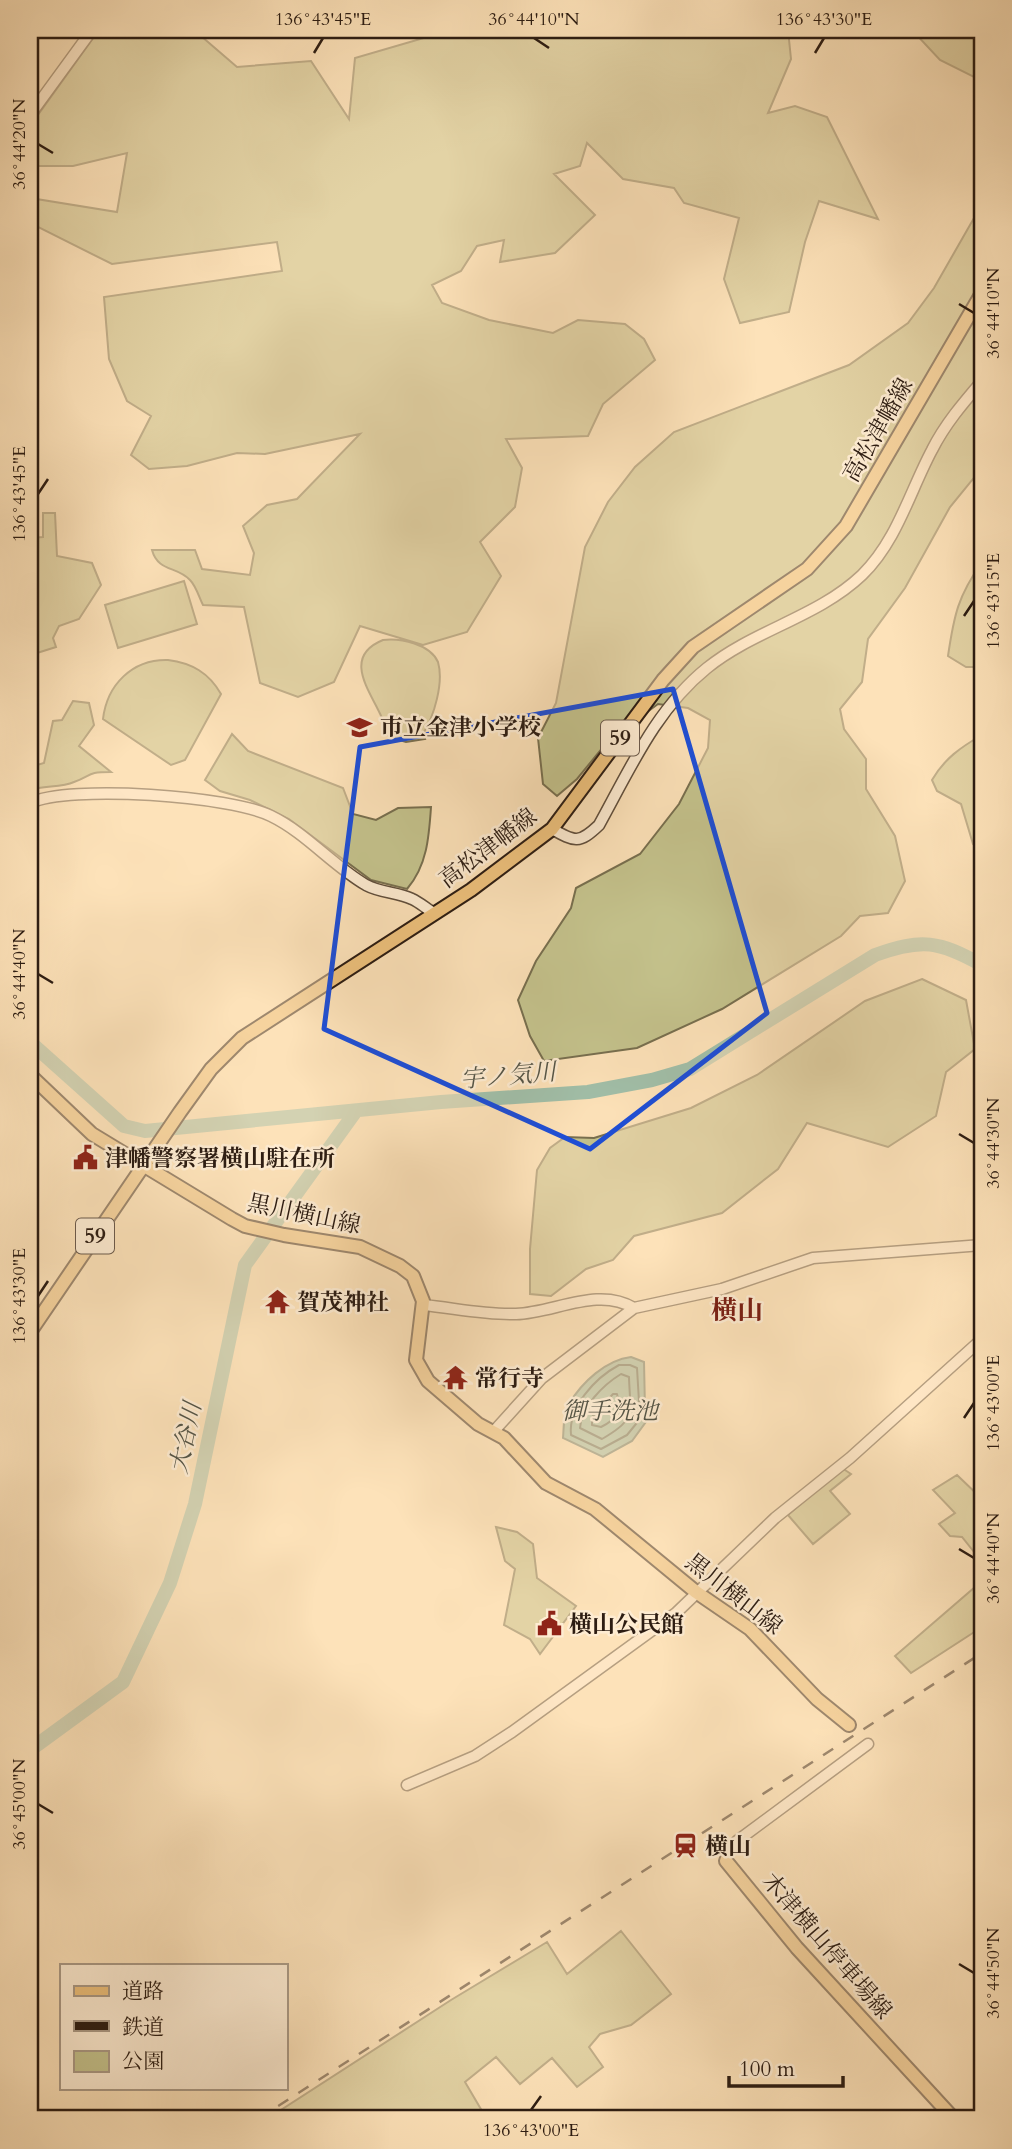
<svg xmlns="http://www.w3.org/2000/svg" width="1012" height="2149" font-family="Cardo,'Noto Serif JP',serif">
<rect width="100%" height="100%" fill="#fde2b9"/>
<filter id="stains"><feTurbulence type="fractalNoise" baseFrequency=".00286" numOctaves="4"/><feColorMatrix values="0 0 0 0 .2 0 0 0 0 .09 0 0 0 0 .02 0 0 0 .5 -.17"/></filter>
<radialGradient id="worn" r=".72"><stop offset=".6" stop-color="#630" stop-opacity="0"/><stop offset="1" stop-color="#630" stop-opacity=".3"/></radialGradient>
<path fill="#c4c28c" stroke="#786f4f" stroke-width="2" d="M99 30H194L237 67 311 61 349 119 355 58 451 30H788L791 59 768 113 795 106 827 117 878 219 819 201 805 242 789 312 740 323 724 279 739 218 684 203 674 188 623 179 587 143 580 166 554 174 595 215 555 253 500 262 504 240 477 246 461 271 432 285 442 303 489 320 553 333 578 320 625 324 644 339 655 360 603 404 588 436 506 439 522 468 515 507 480 542 501 576 467 632 423 645 360 626 334 682 298 697 260 683 244 607 203 605C199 597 196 586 190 580 177 566 158 572 152 550H195L202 569 250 575 254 553 243 526 267 505 297 499 360 434 265 454 237 453 187 466 149 469 131 455 151 416 127 401 109 359 104 297 282 271 277 242 112 264 30 223V198L117 212 127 153 73 166H30V126Z
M912 30H982V81L940 60Z
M982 204V468L950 507 905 588 868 639 862 682 840 709 844 729 866 759V789L895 836 905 881 888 913 860 916 841 936 722 1009 637 1048 544 1061 530 1036 518 1000 536 961 571 908 576 888 640 854 679 804 708 748 710 720 688 708 658 704 608 741 577 779 557 796 543 784 538 738 556 703 585 547 608 502 635 467 674 432 849 365 908 323 934 288Z
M43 513H55L57 556 92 563 101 585 79 619 59 626 53 638 56 647 37 653 30 637V605L34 601 30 592V538L43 537Z
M982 562V667H966L948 656C954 615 958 596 982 562Z
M184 581 197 624 118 648 105 605Z
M383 640C401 638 430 644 438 662 444 683 434 716 423 734L425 739 406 742 389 737C386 729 384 723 382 718 371 692 341 657 383 640Z
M168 660C192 663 209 673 221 694L185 760 171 765 103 719C107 685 132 659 168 660Z
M73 701 89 703 94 725 79 746 111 772C86 772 93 775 74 782 61 788 44 785 30 790V767L44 763 53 721 62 720Z
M232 734 248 751 343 788 353 814 376 820 398 808 431 807C429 837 427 866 407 889L371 880 289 819 250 800 220 791 205 780Z
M982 735V853L973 844 961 804 937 791 932 780C944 759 961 747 982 735Z
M922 979 966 1000 975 1049 946 1072 936 1116 888 1147 807 1123 778 1169 722 1213 634 1236 613 1260 586 1269 551 1296 530 1294V1249L537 1170 550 1148 565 1137 594 1138 691 1108 757 1075 865 1001Z
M842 1468 851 1474 830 1491 850 1514 813 1544 788 1515Z
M957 1475 982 1499V1562L962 1537 950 1536 939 1524 955 1513 933 1490Z
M496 1527 517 1532 533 1544 537 1578 576 1606 540 1654 530 1639 504 1625 515 1569 505 1561Z
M982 1581V1627L911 1673 895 1656Z
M621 1931 671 1994 631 2025 600 2034 589 2047 603 2067 577 2087 552 2058 520 2084 496 2057 465 2082 482 2111 480 2119H267L451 2000 547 1942 567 1974Z"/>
<path fill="#a1bfa9" stroke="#727e6d" stroke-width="2" d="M631 1357 644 1362 645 1409 648 1419 632 1441 603 1457 563 1438C564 1427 563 1414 569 1404 582 1382 606 1360 631 1357Z"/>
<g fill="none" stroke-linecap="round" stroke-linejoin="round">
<path stroke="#666e5e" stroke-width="2" d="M619 1365H630L637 1368 640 1419 627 1435 601 1449 571 1435C568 1407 595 1378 619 1365Z
M621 1374 629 1377C630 1414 637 1419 602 1439L580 1428C581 1407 603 1385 621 1374Z
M617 1394C622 1412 617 1419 601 1427L592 1425V1417L613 1394Z"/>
<path stroke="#a1bfa9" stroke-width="14" d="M30 1042 124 1126 145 1131 441 1102 588 1092 652 1080 690 1069 875 955C922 938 939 941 982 965
M30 1750 123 1682 170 1583 195 1504 245 1265 356 1111"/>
<defs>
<path id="minor" d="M30 115 92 30
M30 803C69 784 232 796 271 816 306 833 332 865 366 885 381 893 397 892 412 899 419 902 427 909 434 913
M552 829C575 842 579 844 599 825 630 769 656 709 707 668 754 630 818 617 862 575 897 541 910 491 932 450 945 424 964 402 982 381
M423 1305C454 1308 484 1315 516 1314 554 1313 598 1286 634 1308
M494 1431 542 1378 634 1308 722 1289 813 1258 982 1245
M407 1785 475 1756 512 1732 676 1613 775 1518 850 1458 982 1339
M726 1861 727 1850 737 1841 868 1744"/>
<path id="major" d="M30 1075 92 1134 232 1219 245 1226 284 1235 360 1247 400 1266 413 1276 423 1301 416 1360 428 1381 478 1424 504 1438 546 1483 595 1509 696 1592 750 1629 817 1699 849 1725
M30 1332 180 1112 211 1069 242 1038 471 890 552 829 663 680 693 647 807 569 846 526 982 293
M726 1861 797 1948 954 2119"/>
</defs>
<use href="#minor" stroke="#604e3c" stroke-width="13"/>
<use href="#major" stroke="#2c1c12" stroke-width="16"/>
<use href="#minor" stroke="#feecd2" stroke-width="10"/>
<use href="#major" stroke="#eec17c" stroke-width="12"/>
<path stroke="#2c1c12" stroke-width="2.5" stroke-dasharray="12 12" stroke-linecap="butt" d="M258 2119 982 1653"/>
</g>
<path d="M0 0H1012V2149H0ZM673 689 767 1013 590 1149 324 1029 360 747Z" fill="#fde2b9" fill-opacity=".55" fill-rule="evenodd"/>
<path fill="none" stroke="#1d4ed8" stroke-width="5" stroke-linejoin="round" d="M673 689 767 1013 590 1149 324 1029 360 747Z"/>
<path fill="none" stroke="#2c1c12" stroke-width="2.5" d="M534 38 549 48M314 53 323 38M815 53 824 38M38 144 53 153M959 304 974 313M38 494 48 479M964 616 974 601M38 974 53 983M959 1134 974 1143M38 1296 48 1281M964 1418 974 1403M959 1549 974 1558M38 1804 53 1813M959 1964 974 1973M531 2110 541 2096"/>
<defs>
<symbol id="school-bare" viewBox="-9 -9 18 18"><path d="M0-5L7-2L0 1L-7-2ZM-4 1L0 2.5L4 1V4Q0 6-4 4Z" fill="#8f2418" stroke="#feecd2" stroke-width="2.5" paint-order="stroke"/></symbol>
<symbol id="civic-bare" viewBox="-9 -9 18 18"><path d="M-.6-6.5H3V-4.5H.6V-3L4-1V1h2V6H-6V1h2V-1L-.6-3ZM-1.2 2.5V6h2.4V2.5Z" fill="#8f2418" stroke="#feecd2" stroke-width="2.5" paint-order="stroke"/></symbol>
<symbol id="temple-bare" viewBox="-9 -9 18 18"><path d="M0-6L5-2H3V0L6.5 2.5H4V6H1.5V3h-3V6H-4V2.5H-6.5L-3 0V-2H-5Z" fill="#8f2418" stroke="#feecd2" stroke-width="2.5" paint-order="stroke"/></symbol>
<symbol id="station-bare" viewBox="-9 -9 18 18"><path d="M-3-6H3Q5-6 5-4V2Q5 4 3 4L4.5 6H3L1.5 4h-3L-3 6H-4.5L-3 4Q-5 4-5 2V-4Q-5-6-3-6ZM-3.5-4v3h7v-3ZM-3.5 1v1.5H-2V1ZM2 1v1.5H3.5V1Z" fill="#8f2418" stroke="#feecd2" stroke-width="2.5" paint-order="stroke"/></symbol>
</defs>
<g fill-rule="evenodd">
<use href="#school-bare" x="342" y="710" width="35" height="35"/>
<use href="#civic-bare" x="68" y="1140" width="35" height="35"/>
<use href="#temple-bare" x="260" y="1284" width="35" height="35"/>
<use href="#temple-bare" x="438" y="1360" width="35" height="35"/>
<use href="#civic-bare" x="532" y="1606" width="35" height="35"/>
<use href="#station-bare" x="668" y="1828" width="35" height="35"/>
</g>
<g text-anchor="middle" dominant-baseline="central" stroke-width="5" stroke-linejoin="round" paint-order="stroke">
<g fill="#feecd2" stroke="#6b5a4c" stroke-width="2">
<rect x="601" y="720.5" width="38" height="35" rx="5"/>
<rect x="76" y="1218.5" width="38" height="35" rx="5"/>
</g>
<g font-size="21" font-weight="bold" fill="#2c1c12">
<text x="620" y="738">59</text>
<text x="95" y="1236">59</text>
</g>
<g font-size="23" fill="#2c1c12" stroke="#feecd2">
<text transform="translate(878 430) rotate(-60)">高松津幡線</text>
<text transform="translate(488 848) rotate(-37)">高松津幡線</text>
<text transform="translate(304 1214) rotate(12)">黒川横山線</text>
<text transform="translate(734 1594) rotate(38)">黒川横山線</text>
<text transform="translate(827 1946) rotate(49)">木津横山停車場線</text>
</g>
<g font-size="23" font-weight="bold" fill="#2c1c12" stroke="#feecd2" text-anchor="start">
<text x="380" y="727">市立金津小学校</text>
<text x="105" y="1158">津幡警察署横山駐在所</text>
<text x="297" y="1302">賀茂神社</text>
<text x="475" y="1378">常行寺</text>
<text x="569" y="1624">横山公民館</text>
<text x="705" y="1846">横山</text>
</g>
<g font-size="24" font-style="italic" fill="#555547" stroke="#feecd2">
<text transform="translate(508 1076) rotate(-5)">宇ノ気川</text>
<text x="610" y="1411">御手洗池</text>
<text transform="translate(186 1438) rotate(-78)">大谷川</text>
</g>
<g font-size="26" font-weight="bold" fill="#7a1f14" stroke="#feecd2">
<text x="737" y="1310">横山</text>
</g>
</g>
<rect width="1012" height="2149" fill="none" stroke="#fde2b9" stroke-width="77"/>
<rect x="60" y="1964" width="228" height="126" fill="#feecd2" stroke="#aa9985" stroke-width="2"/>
<rect x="74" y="1986" width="35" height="10" fill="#eec17c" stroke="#aa9985" stroke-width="2"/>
<text x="122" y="1998" font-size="21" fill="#2c1c12">道路</text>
<rect x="74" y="2021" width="35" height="10" fill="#2c1c12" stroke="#aa9985" stroke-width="2"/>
<text x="122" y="2034" font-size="21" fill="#2c1c12">鉄道</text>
<rect x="74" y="2051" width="35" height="21" fill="#c4c28c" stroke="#aa9985" stroke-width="2"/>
<text x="122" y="2068" font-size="21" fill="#2c1c12">公園</text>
<path d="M729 2076v10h114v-10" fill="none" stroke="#2c1c12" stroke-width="3.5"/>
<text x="739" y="2076" font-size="21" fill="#2c1c12" stroke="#feecd2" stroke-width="5" paint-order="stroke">100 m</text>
<rect x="38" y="38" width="936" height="2072" fill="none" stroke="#2c1c12" stroke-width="2.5"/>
<g font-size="18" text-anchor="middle" fill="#2c1c12">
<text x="323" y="25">136°43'45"E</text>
<text x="534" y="25">36°44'10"N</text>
<text x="824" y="25">136°43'30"E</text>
<text transform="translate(19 144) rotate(-90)" y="6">36°44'20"N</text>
<text transform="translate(993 313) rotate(-90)" y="6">36°44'10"N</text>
<text transform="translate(19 494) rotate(-90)" y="6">136°43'45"E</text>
<text transform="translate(993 601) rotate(-90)" y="6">136°43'15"E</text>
<text transform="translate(19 974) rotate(-90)" y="6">36°44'40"N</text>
<text transform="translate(993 1143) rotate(-90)" y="6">36°44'30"N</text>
<text transform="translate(19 1296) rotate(-90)" y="6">136°43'30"E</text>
<text transform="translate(993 1403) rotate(-90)" y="6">136°43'00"E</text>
<text transform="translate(993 1558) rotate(-90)" y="6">36°44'40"N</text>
<text transform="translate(19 1804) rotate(-90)" y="6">36°45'00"N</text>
<text transform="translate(993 1973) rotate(-90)" y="6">36°44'50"N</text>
<text x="531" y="2136">136°43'00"E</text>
</g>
<rect width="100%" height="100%" filter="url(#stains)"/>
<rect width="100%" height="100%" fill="url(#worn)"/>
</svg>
